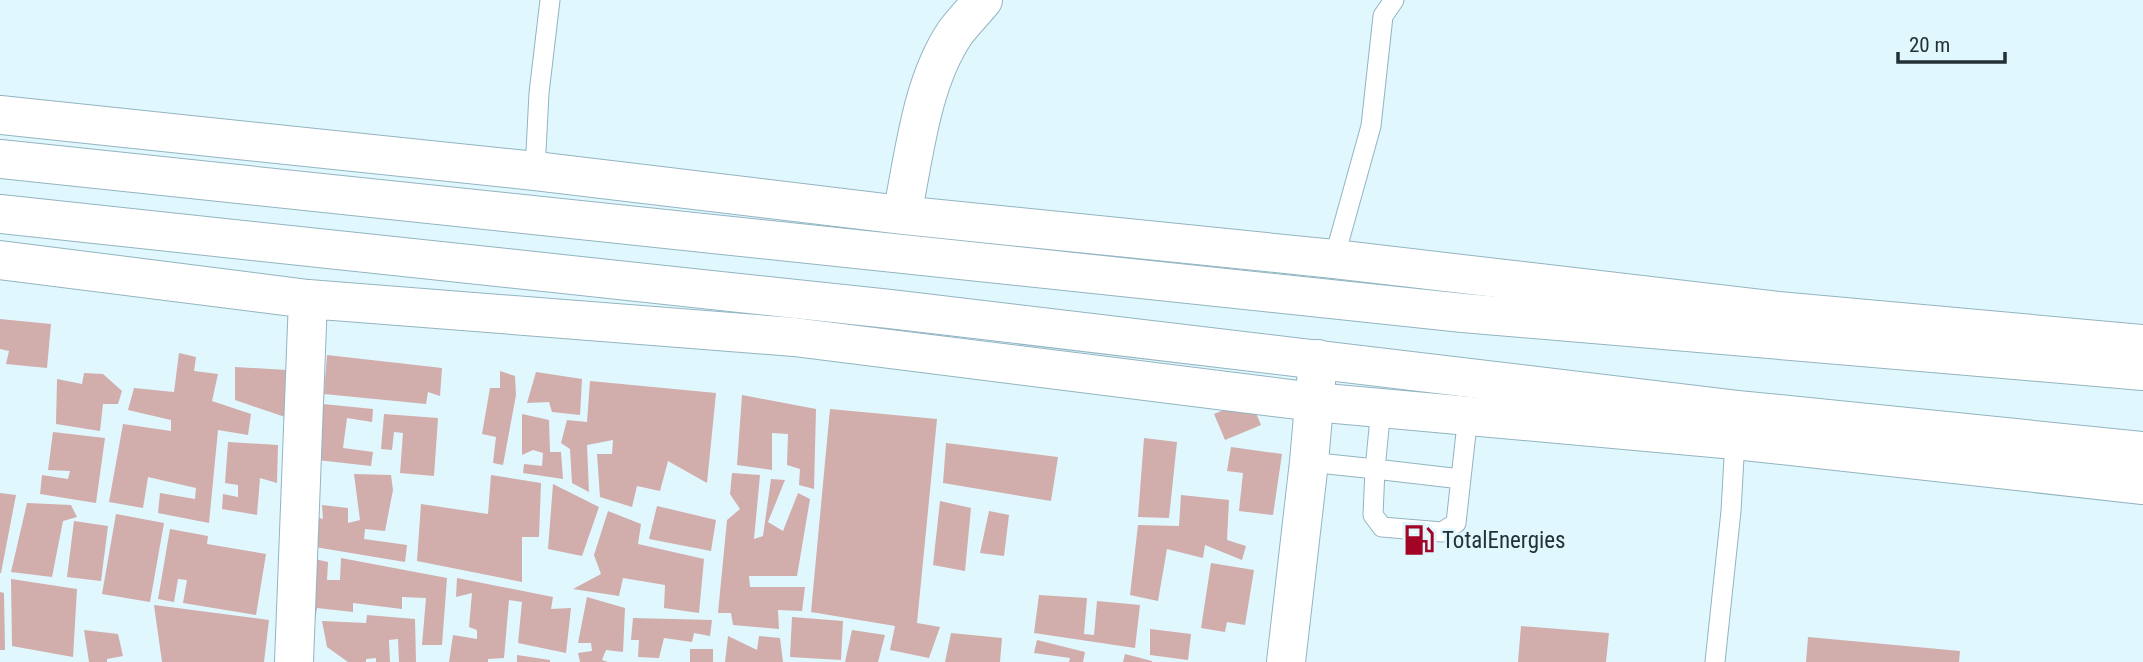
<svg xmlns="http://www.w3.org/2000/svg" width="2143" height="662" font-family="'Roboto Condensed',sans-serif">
<rect width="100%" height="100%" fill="#e1f7fe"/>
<path fill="#d1adac" d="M0 319 51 324 47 368 6 364 9 351 0 349Z
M179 353 196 357 194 371 218 374 212 401 251 414 248 435 218 430 209 523 158 513 160 493 195 499 196 488 148 477 143 508 109 502 123 424 171 431V420L128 410 134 388 174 392Z
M327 355 442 368 440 396 428 392 426 404 324 394Z
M235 367 287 370 288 418 235 400Z
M500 371 515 376 516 395 503 465 493 463 496 437 482 434 490 388H500Z
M536 372 582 379 580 415 552 412 549 402 527 403Z
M84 373 103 374 122 391 118 404H103L100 431 56 424 57 379 82 384Z
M590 381 716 393 707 483 668 461 660 491 637 486 632 507 600 497 597 454H612L613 440 587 445 589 492 572 483 570 449 561 443 567 420 587 422Z
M742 395 816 409 814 489 799 485 800 469 787 465 788 434 772 433V470L737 465Z
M1250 399 1261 425 1225 440 1214 414Z
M323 404 373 409 372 422 347 418 343 448 373 452 371 466 317 460Z
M830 409 937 419 917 623 940 627 929 658 890 650 895 626 811 612Z
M384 414 438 418 434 476 400 473 403 433 394 432 392 450 381 449Z
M522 414 549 420 550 452H561L563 479 523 473 524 464 542 466 543 453 533 450 522 455Z
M53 432 105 438 96 503 40 494 42 475 68 479 70 471 48 470Z
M1144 438 1177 442 1169 518 1138 517Z
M228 442 278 445 277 483 260 478 257 515 222 509 223 494 238 497V485L225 483Z
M946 443 1058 457 1051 501 943 483Z
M1231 447 1282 454 1273 515 1239 511 1243 473 1227 471Z
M732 473 760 475 754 539 763 536 771 479 785 480 768 522 783 531 798 493 810 499 797 576H749L750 587H805L802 611 778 610 779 629 733 625 731 613H718L727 520 740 509 730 494Z
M354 474 391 475 393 490 385 531 365 529 364 539 407 545 405 562 309 546 312 516 323 519 322 505 348 508V523L360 520Z
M491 475 541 483 539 537H522V582L417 561 421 504 488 514Z
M553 484 599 507 582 556 548 549Z
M0 493 16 495 1 573H0Z
M1181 495 1229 500 1227 540 1246 546 1242 560 1205 545 1203 558 1167 549 1158 601 1130 595 1138 525 1179 526Z
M940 501 971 508 965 571 933 565Z
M27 503 71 505 77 517 63 521 52 577 11 572Z
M657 506 716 520 711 551 649 539Z
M608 511 641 524 638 544 704 559 699 613 664 608 665 585 623 578 619 596 573 589 601 574 594 555Z
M989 511 1009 515 1004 556 980 553Z
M116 514 164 523 150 602 102 594Z
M74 521 108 526 101 581 67 577Z
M170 529 208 536 207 544 266 554 256 615 183 603 187 580 178 579 174 602 158 599Z
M310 558 328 562 327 580H340L341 558 447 578 442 645H422L426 598 402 597V609L353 603V612L317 608 314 627Z
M1211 563 1254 570 1245 625 1227 622 1225 632 1201 628Z
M457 578 553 597 551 609 571 608 566 653 518 643 522 602 509 600 504 658 488 659V662H449L453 635 477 639V630L469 627 472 593 456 597Z
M11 579 77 589 73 657 12 646Z
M0 592 4 593 5 650H0Z
M1039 595 1087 598 1084 634 1094 635 1097 601 1140 605 1135 648 1034 633Z
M587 597 625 608 623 652 606 650 602 660 608 662H580L578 653 592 651 591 643H578Z
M154 605 269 620 264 662H162Z
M367 615 415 619 416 662H399L398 639 389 640 390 662H376V658L366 659V662H348L327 647 322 621 366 623Z
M792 617 843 621 841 660 790 657Z
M633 618 712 620 710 636 694 633 692 642 664 638 659 658 638 657 639 640H631Z
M1521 626 1609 633 1606 662H1518Z
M1150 629 1191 634 1188 660 1150 655Z
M84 630 118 634 123 656 107 659V662H89Z
M852 630 885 635 878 662H845Z
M951 633 1002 638 1000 662H945Z
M728 636 757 650 759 636 780 638 783 662H725Z
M1808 637 1960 651 1959 662H1806Z
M1037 640 1085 652 1083 662H1069L1070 658 1034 653Z
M690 649H713V662H690Z
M1125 654 1152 661V662H1123Z
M517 655 550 660V662H517Z"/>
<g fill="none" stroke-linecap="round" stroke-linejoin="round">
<defs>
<path id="lane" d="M535 171 539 93 550 0
M1334 259 1371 126 1383 16 1394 0
M1309 462 1375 469 1381 408
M1461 479 1375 469 1373 515 1382 527 1442 532 1456 523 1468 415
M1715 662 1731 511 1735 440"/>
<path id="street" d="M0 115 535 171 902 215 1334 259 1778 311 2143 344
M902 215C914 157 921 83 955 33 963 22 974 11 983 0
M0 260 308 299 794 337 1314 402 1735 440 2143 485
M294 662 308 299"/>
<path id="secondary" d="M1286 662 1309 462 1318 359"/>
<path id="highway" d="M0 159 1463 313 2143 371
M0 214 890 309 1739 410 2143 451"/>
</defs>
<use href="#lane" stroke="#92b4c1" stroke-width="21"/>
<use href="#street" stroke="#92b4c1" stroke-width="40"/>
<use href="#secondary" stroke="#92b4c1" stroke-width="40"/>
<use href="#highway" stroke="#92b4c1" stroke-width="40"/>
<use href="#lane" stroke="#fff" stroke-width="19"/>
<use href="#street" stroke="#fff" stroke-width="38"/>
<use href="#secondary" stroke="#fff" stroke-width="38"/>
<use href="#highway" stroke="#fff" stroke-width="38"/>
</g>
<defs>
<symbol id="fuel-bare" viewBox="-9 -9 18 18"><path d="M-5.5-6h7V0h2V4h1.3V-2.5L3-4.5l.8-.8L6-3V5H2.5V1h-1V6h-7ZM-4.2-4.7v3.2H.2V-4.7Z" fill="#a30426" stroke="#e1f7fe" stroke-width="2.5" paint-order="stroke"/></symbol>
</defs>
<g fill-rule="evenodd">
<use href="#fuel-bare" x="1397" y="518" width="44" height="44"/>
</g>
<g text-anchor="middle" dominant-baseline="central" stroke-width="5" stroke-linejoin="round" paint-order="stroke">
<g font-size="23" fill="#233136" stroke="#e1f7fe" text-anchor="start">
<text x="1442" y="540">TotalEnergies</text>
</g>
</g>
<path d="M1898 52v10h107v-10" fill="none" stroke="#233136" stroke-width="3.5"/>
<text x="1909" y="52" font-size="21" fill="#233136" stroke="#e1f7fe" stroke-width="5" paint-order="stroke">20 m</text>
</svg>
